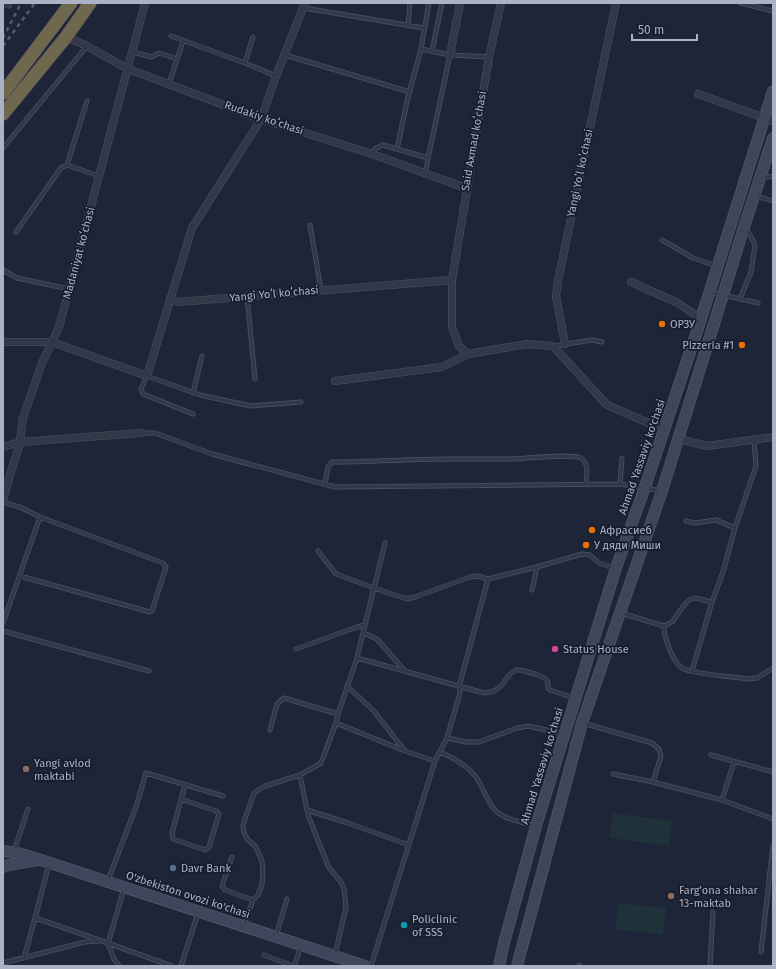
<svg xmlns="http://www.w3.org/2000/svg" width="776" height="969" font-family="'Fira Sans',sans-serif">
<rect width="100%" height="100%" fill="#1e2538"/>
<path fill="#203239" d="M613 813 672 821 669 846 610 838Z
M618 903 666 908 663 934 616 930Z"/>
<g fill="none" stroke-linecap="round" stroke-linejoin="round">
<defs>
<path id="lane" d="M740 3 773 11
M3 4 9 6
M304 8 424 28
M408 26 410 3
M171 36 245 63 276 76
M421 49 429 3
M432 51 442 3
M133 52 151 57 159 53 177 59
M285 55 410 92
M245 63 253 37
M169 84 183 41
M3 148 87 46
M397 149 408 97 421 49 450 55 489 57
M372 154 376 148 383 145 428 158
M67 165 87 101
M426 172 428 158 450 55
M761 178 773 176
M756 196 773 201
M310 225 321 290
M16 232 61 168 67 165 99 176
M662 240 693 258 716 266
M3 270 17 278 69 289
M710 292 758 303
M247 296 255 379
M740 299 751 272 755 245 746 227
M554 346 592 340 602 342
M193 393 202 356
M193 414 143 394 141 389 147 376 200 395 251 406 301 402
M141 433H155L212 454 335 487 620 484 662 491
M325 484 328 467 332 462C371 462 411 459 450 459 470 459 491 459 511 459 525 459 570 453 581 458 589 463 587 475 586 483
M620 484 622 458
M3 502 22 508 40 517 3 623
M686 521 695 523 716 520 735 528
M385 543 374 588 407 599 415 597 470 577 478 576 488 579
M318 551 336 574 374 588 357 658 484 693C506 692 504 674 516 670 522 669 529 673 535 674 540 676 545 677 548 682V688L550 690 574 698
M20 576 150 612 152 611 166 567 163 563 40 517
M532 590 537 567
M621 613 664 626C664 637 672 661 682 668 690 674 736 677 749 679L757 678 773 668
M664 626 672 622 685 604 689 600 695 598 712 602
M3 631 149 671
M364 633 377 639 405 671
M296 649 357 627 365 625
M692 671 712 602 723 572 735 528 756 466 754 440
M347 686 374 711 404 750
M336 723 405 751 435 761 371 966
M583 723 652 743 659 749 661 756 653 782 722 800 773 819
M270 730 277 704 284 698 338 714
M447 738 466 742H479L517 728 528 726 564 734
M440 752C454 758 472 768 479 782 484 790 488 802 494 809 502 819 522 822 534 826
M711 755 773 772
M435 761 447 738 460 693 459 687 488 579 537 567 582 554 590 555 599 563 614 568
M613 774 653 782
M300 775 308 815 329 868 341 882 344 889 346 907 335 955
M181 799 216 811 219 814 209 847 205 850 173 839 172 833 185 785
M722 800 734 762
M307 810 348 823 409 845
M14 851 28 809
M232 857 222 886 225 890 253 900
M49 864 35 918C81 933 126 950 172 966
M108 880 136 807 146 773 223 796
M244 925 253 900 258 895 262 885 263 872 262 861 256 847 248 840 244 833 243 825 254 793 265 786 300 775 321 763 336 723 338 714 357 658
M276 936 287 899
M761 952 773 845
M264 955 293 966 295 964 301 946
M24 958 35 918
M3 963 85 942 99 941
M119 966 114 959 108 944 124 888
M181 966 198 913
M579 966V965
M710 966 713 912"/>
<path id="street" d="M501 3 489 57 452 280V327L459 346 468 354 527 344 553 346 607 405 653 425 665 426
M66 37 87 46 126 68 261 119 372 154 466 188
M450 55 460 3
M698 94 773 121
M631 282 678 303 701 319
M170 298 178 302 452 280
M3 342H52L147 376 192 228 261 119 276 76 305 3
M565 344 556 296 558 281 616 3
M335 381 442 367 468 354
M679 439 707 446 773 437
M3 447 20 442 141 433
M3 499 20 442 23 418 42 363 59 327 145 3"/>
<path id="secondary" d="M3 851 18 853 41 860 365 966
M3 867 9 865 38 860
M499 966 504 943 536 826 616 568 645 487 701 319 773 91
M517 966 582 723 662 491 745 224 773 138"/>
<path id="highway" d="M3 93 71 3
M3 114 66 37 90 3"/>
</defs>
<use href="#lane" stroke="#4c5264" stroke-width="5"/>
<use href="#street" stroke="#4c5264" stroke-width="8"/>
<use href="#secondary" stroke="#4c5264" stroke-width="12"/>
<use href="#highway" stroke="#393f50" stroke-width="14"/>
<use href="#lane" stroke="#323848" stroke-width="3.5"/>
<use href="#street" stroke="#323848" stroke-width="7"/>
<use href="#secondary" stroke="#3f465c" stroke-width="10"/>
<use href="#highway" stroke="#6f674e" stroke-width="13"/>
<path stroke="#535b70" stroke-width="2.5" stroke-dasharray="4 4" stroke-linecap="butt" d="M3 38 21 3
M3 46 35 3"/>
</g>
<g fill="#e8710a" stroke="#171d2d" stroke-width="1.5">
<circle cx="662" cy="324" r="4"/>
<circle cx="742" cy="345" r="4"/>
<circle cx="592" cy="530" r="4"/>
<circle cx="586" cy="545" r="4"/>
</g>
<circle fill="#d1479c" stroke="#171d2d" stroke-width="1.5" cx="555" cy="649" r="4"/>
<g fill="#8d6e63" stroke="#171d2d" stroke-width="1.5">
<circle cx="26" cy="769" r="4"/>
<circle cx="671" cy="896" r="4"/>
</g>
<circle fill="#5c6f8a" stroke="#171d2d" stroke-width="1.5" cx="173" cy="868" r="4"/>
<circle fill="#0f9aa8" stroke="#171d2d" stroke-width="1.5" cx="404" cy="925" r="4"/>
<g text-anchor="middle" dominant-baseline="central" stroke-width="3.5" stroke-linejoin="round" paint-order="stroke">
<g font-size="11" fill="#abb2c6" stroke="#171d2d">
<text transform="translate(264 118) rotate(19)">Rudakiy koʻchasi</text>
<text transform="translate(474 141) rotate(-80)">Said Axmad koʻchasi</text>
<text transform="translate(580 173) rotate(-78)">Yangi Yoʻl koʻchasi</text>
<text transform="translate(79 253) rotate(-75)">Madaniyat koʻchasi</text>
<text transform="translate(274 294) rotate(-5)">Yangi Yoʻl koʻchasi</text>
<text transform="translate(642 457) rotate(-71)">Ahmad Yassaviy ko'chasi</text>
<text transform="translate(542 766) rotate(-73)">Ahmad Yassaviy ko'chasi</text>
<text transform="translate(188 895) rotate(18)">O'zbekiston ovozi ko'chasi</text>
</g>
<g font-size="11" fill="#abb2c6" stroke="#171d2d" text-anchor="start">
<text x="670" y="324">ОРЗУ</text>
<text x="734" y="345" text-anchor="end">Pizzeria #1</text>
<text x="600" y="530">Афрасиеб</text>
<text x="594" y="545">У дяди Миши</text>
<text x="563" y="649">Status House</text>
<text x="34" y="763">Yangi avlod<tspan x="34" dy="13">maktabi</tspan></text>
<text x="181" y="868">Davr Bank</text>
<text x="679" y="890">Farg'ona shahar<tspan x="679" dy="13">13-maktab</tspan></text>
<text x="412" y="919">Policlinic<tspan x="412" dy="13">of SSS</tspan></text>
</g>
</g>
<rect width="776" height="969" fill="none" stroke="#abb2c6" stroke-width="8"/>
<path d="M632 34v6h65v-6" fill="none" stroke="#abb2c6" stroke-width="2"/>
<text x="638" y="34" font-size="12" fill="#abb2c6" stroke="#171d2d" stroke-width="3" paint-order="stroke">50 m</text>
</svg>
